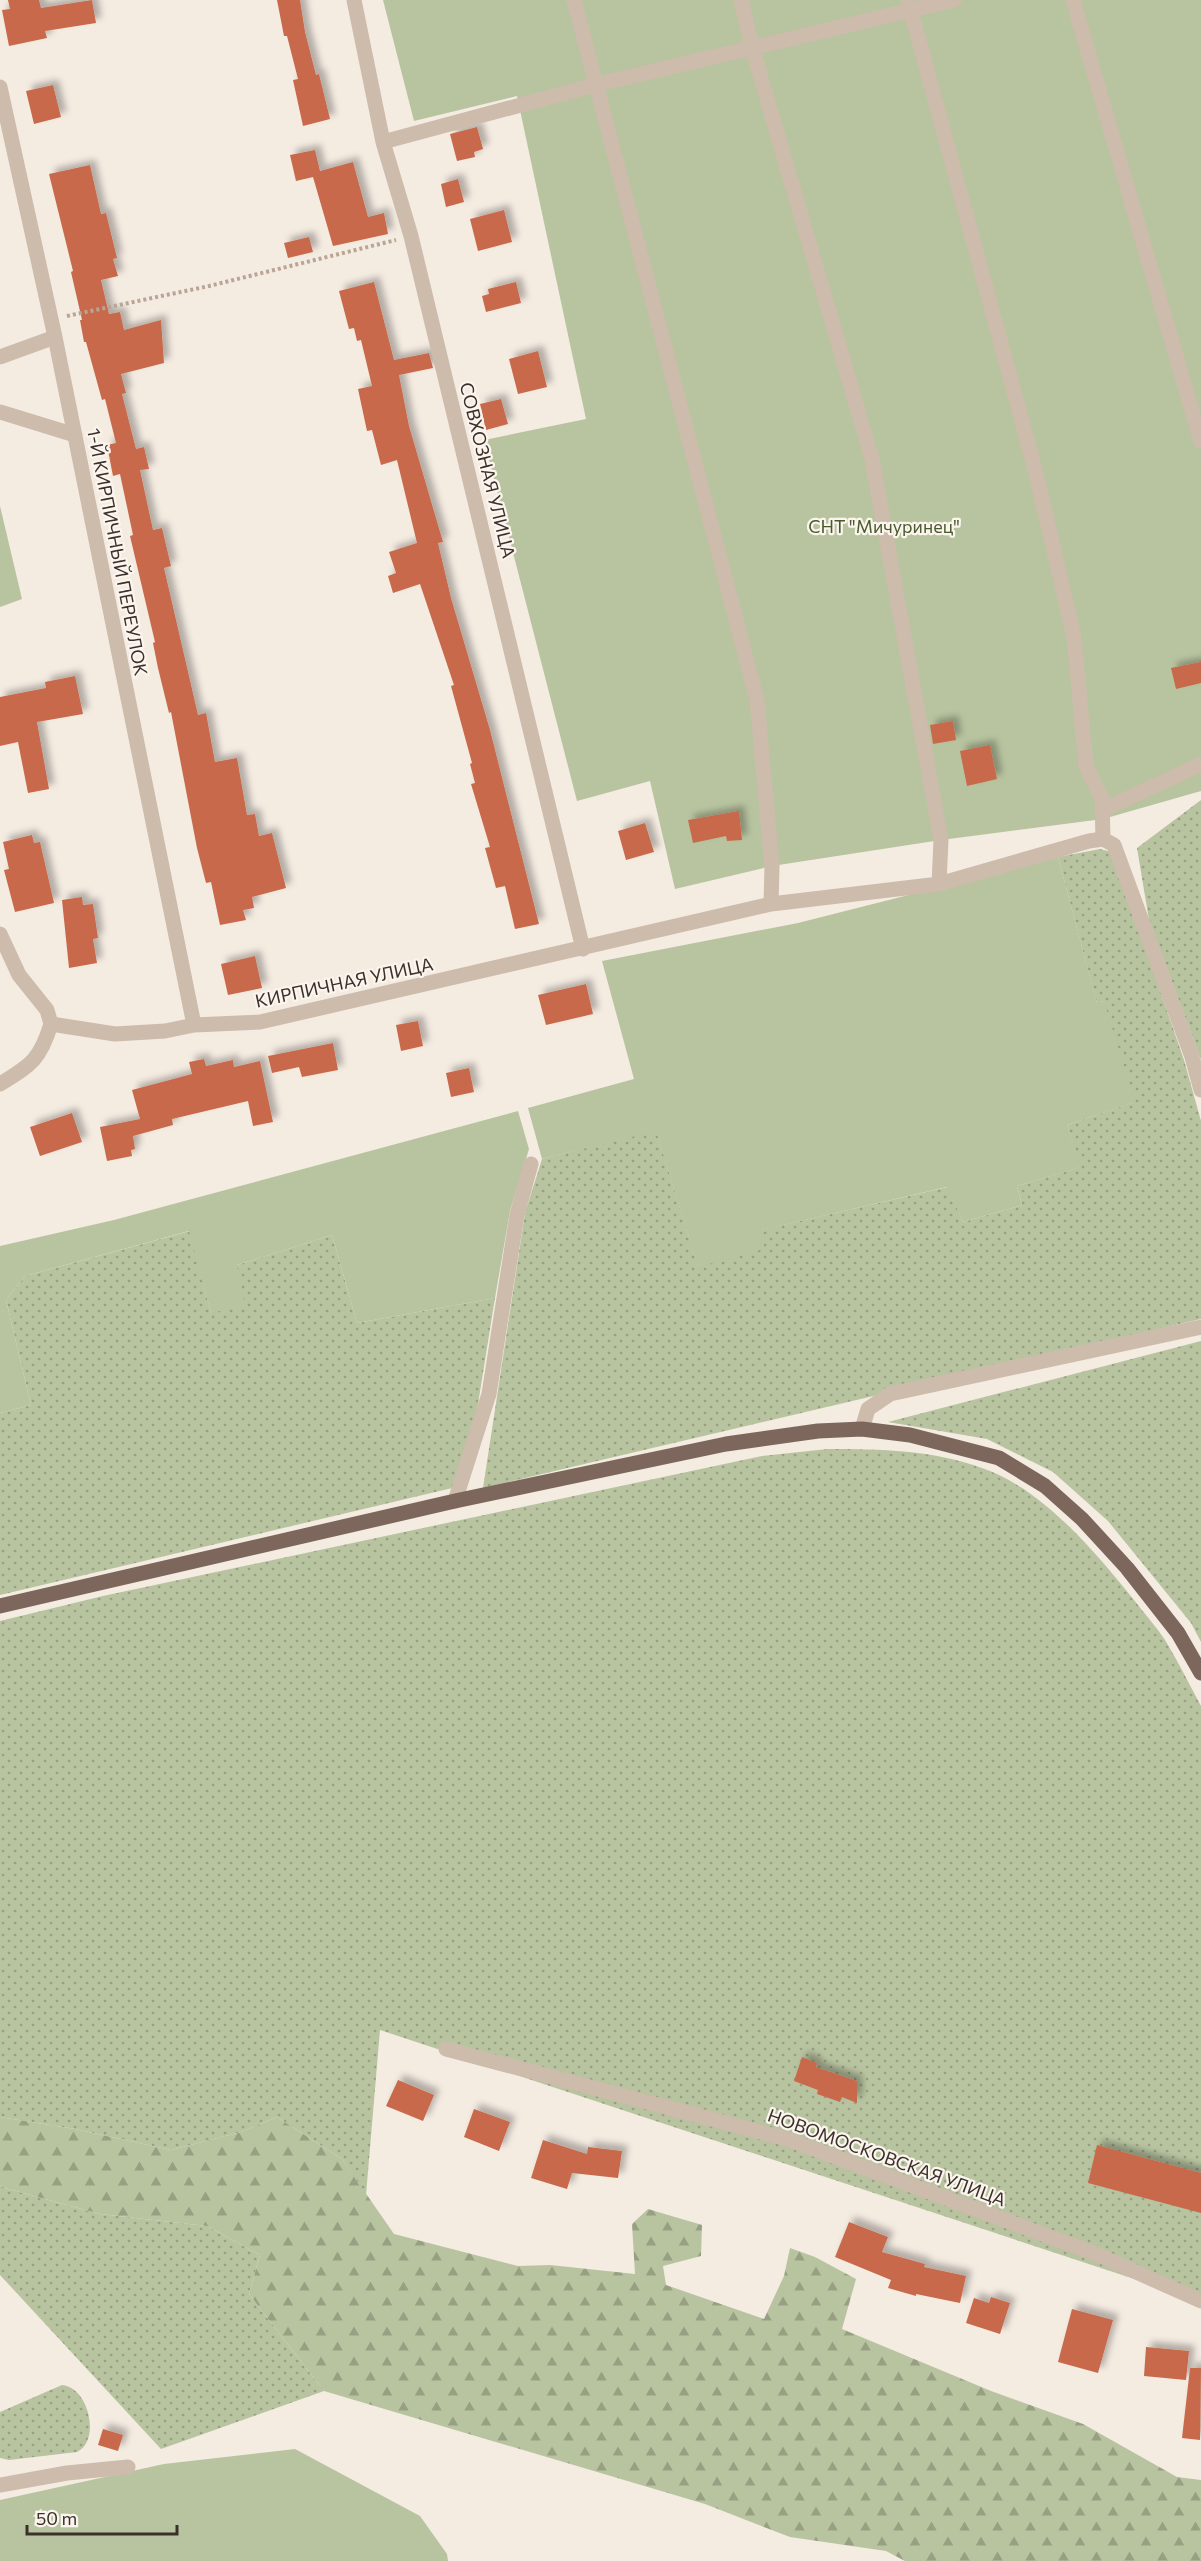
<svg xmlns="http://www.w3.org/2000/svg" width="1201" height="2561" font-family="Commissioner,sans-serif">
<defs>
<pattern id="grass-dots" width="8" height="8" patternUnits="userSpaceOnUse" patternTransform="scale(1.5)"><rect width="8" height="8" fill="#b8c4a0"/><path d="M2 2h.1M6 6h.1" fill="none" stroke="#97a083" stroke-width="1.8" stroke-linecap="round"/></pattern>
<pattern id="forest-firs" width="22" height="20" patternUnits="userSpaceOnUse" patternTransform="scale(1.5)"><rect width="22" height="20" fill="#b8c4a0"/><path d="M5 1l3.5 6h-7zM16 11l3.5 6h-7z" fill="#97a083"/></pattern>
<filter id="shadow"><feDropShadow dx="5.5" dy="-5.5" stdDeviation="3" flood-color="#0004"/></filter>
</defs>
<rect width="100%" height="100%" fill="#f4ebe1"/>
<path fill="url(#grass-dots)" d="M1201 800V1060L1149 920 1137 848Z
M1100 849 1112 852 1184 1060 1201 1121V1319L483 1488 525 1213 542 1159 656 1130 698 1266 761 1230 948 1187 963 1222 1022 1205 1017 1186 1080 1167 1067 1125 1134 1102 1103 1001 1097 1004 1058 857Z
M190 1231 211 1313 237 1265 332 1235 357 1323 495 1298 465 1485 0 1595V1413L31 1405 6 1300 25 1276Z
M1201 1341V1642L1191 1623 1108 1521 1053 1472 987 1439 888 1422Z
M828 1449C881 1449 932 1450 982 1468 1044 1489 1098 1555 1138 1605 1148 1618 1160 1631 1168 1645 1180 1665 1190 1686 1201 1706V2301L380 2030 366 2195 342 2159 277 2117 241 2132 171 2150 75 2129 0 2117V1621L103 1596 762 1456Z
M0 2185 5 2188 100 2214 207 2226 260 2255 249 2294 324 2391 161 2449 0 2275Z
M62 2385C89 2387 101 2441 77 2452L9 2460 0 2458V2412Z"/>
<path fill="url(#forest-firs)" d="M0 2117 75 2129 171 2150 241 2132 277 2117 342 2159 394 2234 518 2266 550 2265 635 2274 632 2224 648 2209 702 2225 701 2256 663 2266 666 2285 764 2319 784 2276 790 2248 815 2257 856 2279 842 2329 991 2391 1083 2424 1177 2477 1201 2480V2561H905L886 2551 790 2537 705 2504 324 2391 249 2294 260 2255 207 2226 100 2214 5 2188 0 2185Z"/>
<path fill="#b8c4a0" d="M383 0H1201V791L1103 819 941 840 772 866 675 889 650 781 577 801 484 440 586 419 517 96 414 121Z
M0 506 22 599 0 607Z
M1058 857 1097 1003 1104 1001 1135 1102 1067 1125 1081 1167 1017 1186 1022 1205 963 1222 947 1187 762 1230 764 1249 698 1267 656 1131 542 1159 528 1108 634 1079 602 961 798 923Z
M518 1111 529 1149 510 1211 495 1298 357 1323 332 1235 237 1265 245 1306 211 1313 189 1231 25 1276 6 1300 31 1405 0 1413V1246L114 1220Z
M295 2449 420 2516 447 2554 448 2561H0V2500L164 2464Z"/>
<path fill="#c8694b" filter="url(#shadow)" d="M8 0H39L41 8 92 0 96 23 45 31 47 38 9 46 2 10 10 9Z
M277 0H300L305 32 316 75 319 74 330 119 303 126 293 80 298 79 287 36H284Z
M53 85 61 117 34 124 26 91Z
M477 127 483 149 474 152 475 157 457 161 450 134Z
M315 150 320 171 353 162 368 217 384 213 388 234 333 246 313 177 296 181 290 155Z
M90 165 101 214 106 213 117 258 113 259 118 276 101 280 109 314 120 312 124 330 161 320 164 363 121 374 126 393 122 394 136 449 144 447 149 469 140 470 153 530 162 528 171 566 164 568 198 715 206 713 215 762 237 758 247 815 255 814 259 836 272 833 286 888 252 897 254 908 243 910 246 920 220 925 211 882 206 883 197 848 171 712 169 713 158 668 153 643 155 642 130 536 133 535 120 474 113 476 107 445 116 443 105 399 102 400 86 342H84L80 320H82L71 272 73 271 49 174Z
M458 179 464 202 446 207 441 184Z
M504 210 512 242 478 251 470 219Z
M309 237 313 252 288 258 284 243Z
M374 282 394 360 429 353 433 368 399 375 409 426 443 542 438 543 451 598 490 730 539 924 515 929 505 886 496 888 485 848 490 847 471 784 475 783 470 764 472 763 451 686 454 685 420 584 393 593 388 576 396 573 389 552 417 543 397 460 381 465 372 430 367 431 358 389 372 386 361 340 357 341 354 328 349 329 339 291Z
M516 282 521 303 486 312 482 296 489 294 488 289Z
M538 351 547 387 518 394 509 359Z
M501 399 508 424 486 430 480 404Z
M1201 662V683L1176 689 1171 668Z
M75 676 83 714 37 722 49 789 28 793 18 742 0 746V697L46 688 45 682Z
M953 721 956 740 933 744 930 725Z
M990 745 997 779 967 786 960 751Z
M739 811 742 840 727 841 726 836 693 843 688 820Z
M645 823 654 852 626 860 618 831Z
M32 835 34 843 40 842 54 903 15 912 4 870 9 869 3 842Z
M82 897 83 905 93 904 98 938 93 939 97 963 69 968 62 900Z
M255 956 262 988 228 995 221 964Z
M586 984 593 1014 546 1025 538 995Z
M418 1021 423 1046 401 1051 396 1025Z
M333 1043 338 1070 302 1077 299 1067 272 1073 268 1056Z
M204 1059 206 1066 233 1060 234 1067 260 1061 273 1122 253 1126 248 1101 172 1119 173 1125 133 1136 135 1149 131 1150 132 1156 107 1161 100 1127 140 1119 132 1090 192 1074 189 1062Z
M469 1068 474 1092 451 1097 446 1073Z
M72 1113 82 1142 40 1156 30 1127Z
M802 2057 817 2063 816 2067 857 2081V2103L842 2097 840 2102 817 2094 818 2090 794 2081Z
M398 2080 434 2095 423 2121 386 2106Z
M474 2109 510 2122 499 2151 464 2137Z
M543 2140 587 2154 588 2147 622 2151 618 2178 572 2173 567 2189 531 2178Z
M1097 2145 1201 2173V2213L1088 2183Z
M849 2222 888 2237 882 2252 925 2264 924 2267 966 2276 960 2303 916 2294V2296L888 2288 891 2280 835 2257Z
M991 2297 1010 2303 1000 2334 966 2323 974 2298 989 2303Z
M1072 2309 1113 2320 1098 2373 1058 2362Z
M1146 2347 1189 2351 1186 2380 1144 2376Z
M1190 2368H1201L1200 2440 1182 2438Z
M103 2429 123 2435 118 2451 98 2445Z"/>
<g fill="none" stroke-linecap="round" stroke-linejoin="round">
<path stroke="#b9a596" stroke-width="4" stroke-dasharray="3 3" stroke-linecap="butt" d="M67 316 209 286 396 240"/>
<path stroke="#cdbbac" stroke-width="15" d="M354 0 383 142 411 236 583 949
M574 0 757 700 772 866 771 904
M741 0 752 47 872 459 941 840 939 884
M908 0 1036 473 1074 637 1086 766 1102 799 1103 839
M1073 0 1201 442
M0 87 55 337 194 1025
M383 142 595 85 954 0
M0 357 55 337
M0 412 75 435
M1103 810 1201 764
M0 934 19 975 47 1010 51 1024
M0 1084C31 1065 40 1060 51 1024L115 1034 165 1031 194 1025 260 1022 771 904 939 884 1089 841 1103 839 1114 845 1192 1057 1201 1090
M862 1429 868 1409 890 1394 1201 1327
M455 1501 489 1394 517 1215 531 1164
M446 2049 787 2139 1096 2254 1201 2301
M0 2485 67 2473 128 2467"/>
<path stroke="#7d675c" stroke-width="15" d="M0 1606 455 1501 726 1444 818 1431 862 1429 910 1435 999 1458 1045 1486 1082 1519 1127 1568 1178 1633 1201 1673"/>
</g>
<g text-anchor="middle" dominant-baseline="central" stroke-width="4.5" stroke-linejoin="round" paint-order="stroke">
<g font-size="18" fill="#3b302b" stroke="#fbf5ee">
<text transform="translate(488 470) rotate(76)">СОВХОЗНАЯ УЛИЦА</text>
<text transform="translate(118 552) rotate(79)">1-Й КИРПИЧНЫЙ ПЕРЕУЛОК</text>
<text transform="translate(344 982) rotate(-12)">КИРПИЧНАЯ УЛИЦА</text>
<text transform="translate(887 2157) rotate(20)">НОВОМОСКОВСКАЯ УЛИЦА</text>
</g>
<g font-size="18" fill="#4a5a2e" stroke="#fbf5ee">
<text x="884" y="526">СНТ "Мичуринец"</text>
</g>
</g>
<path d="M27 2525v9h150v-9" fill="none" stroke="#3b302b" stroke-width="3"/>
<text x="36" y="2525" font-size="18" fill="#3b302b" stroke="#fbf5ee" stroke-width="4.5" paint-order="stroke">50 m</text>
</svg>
